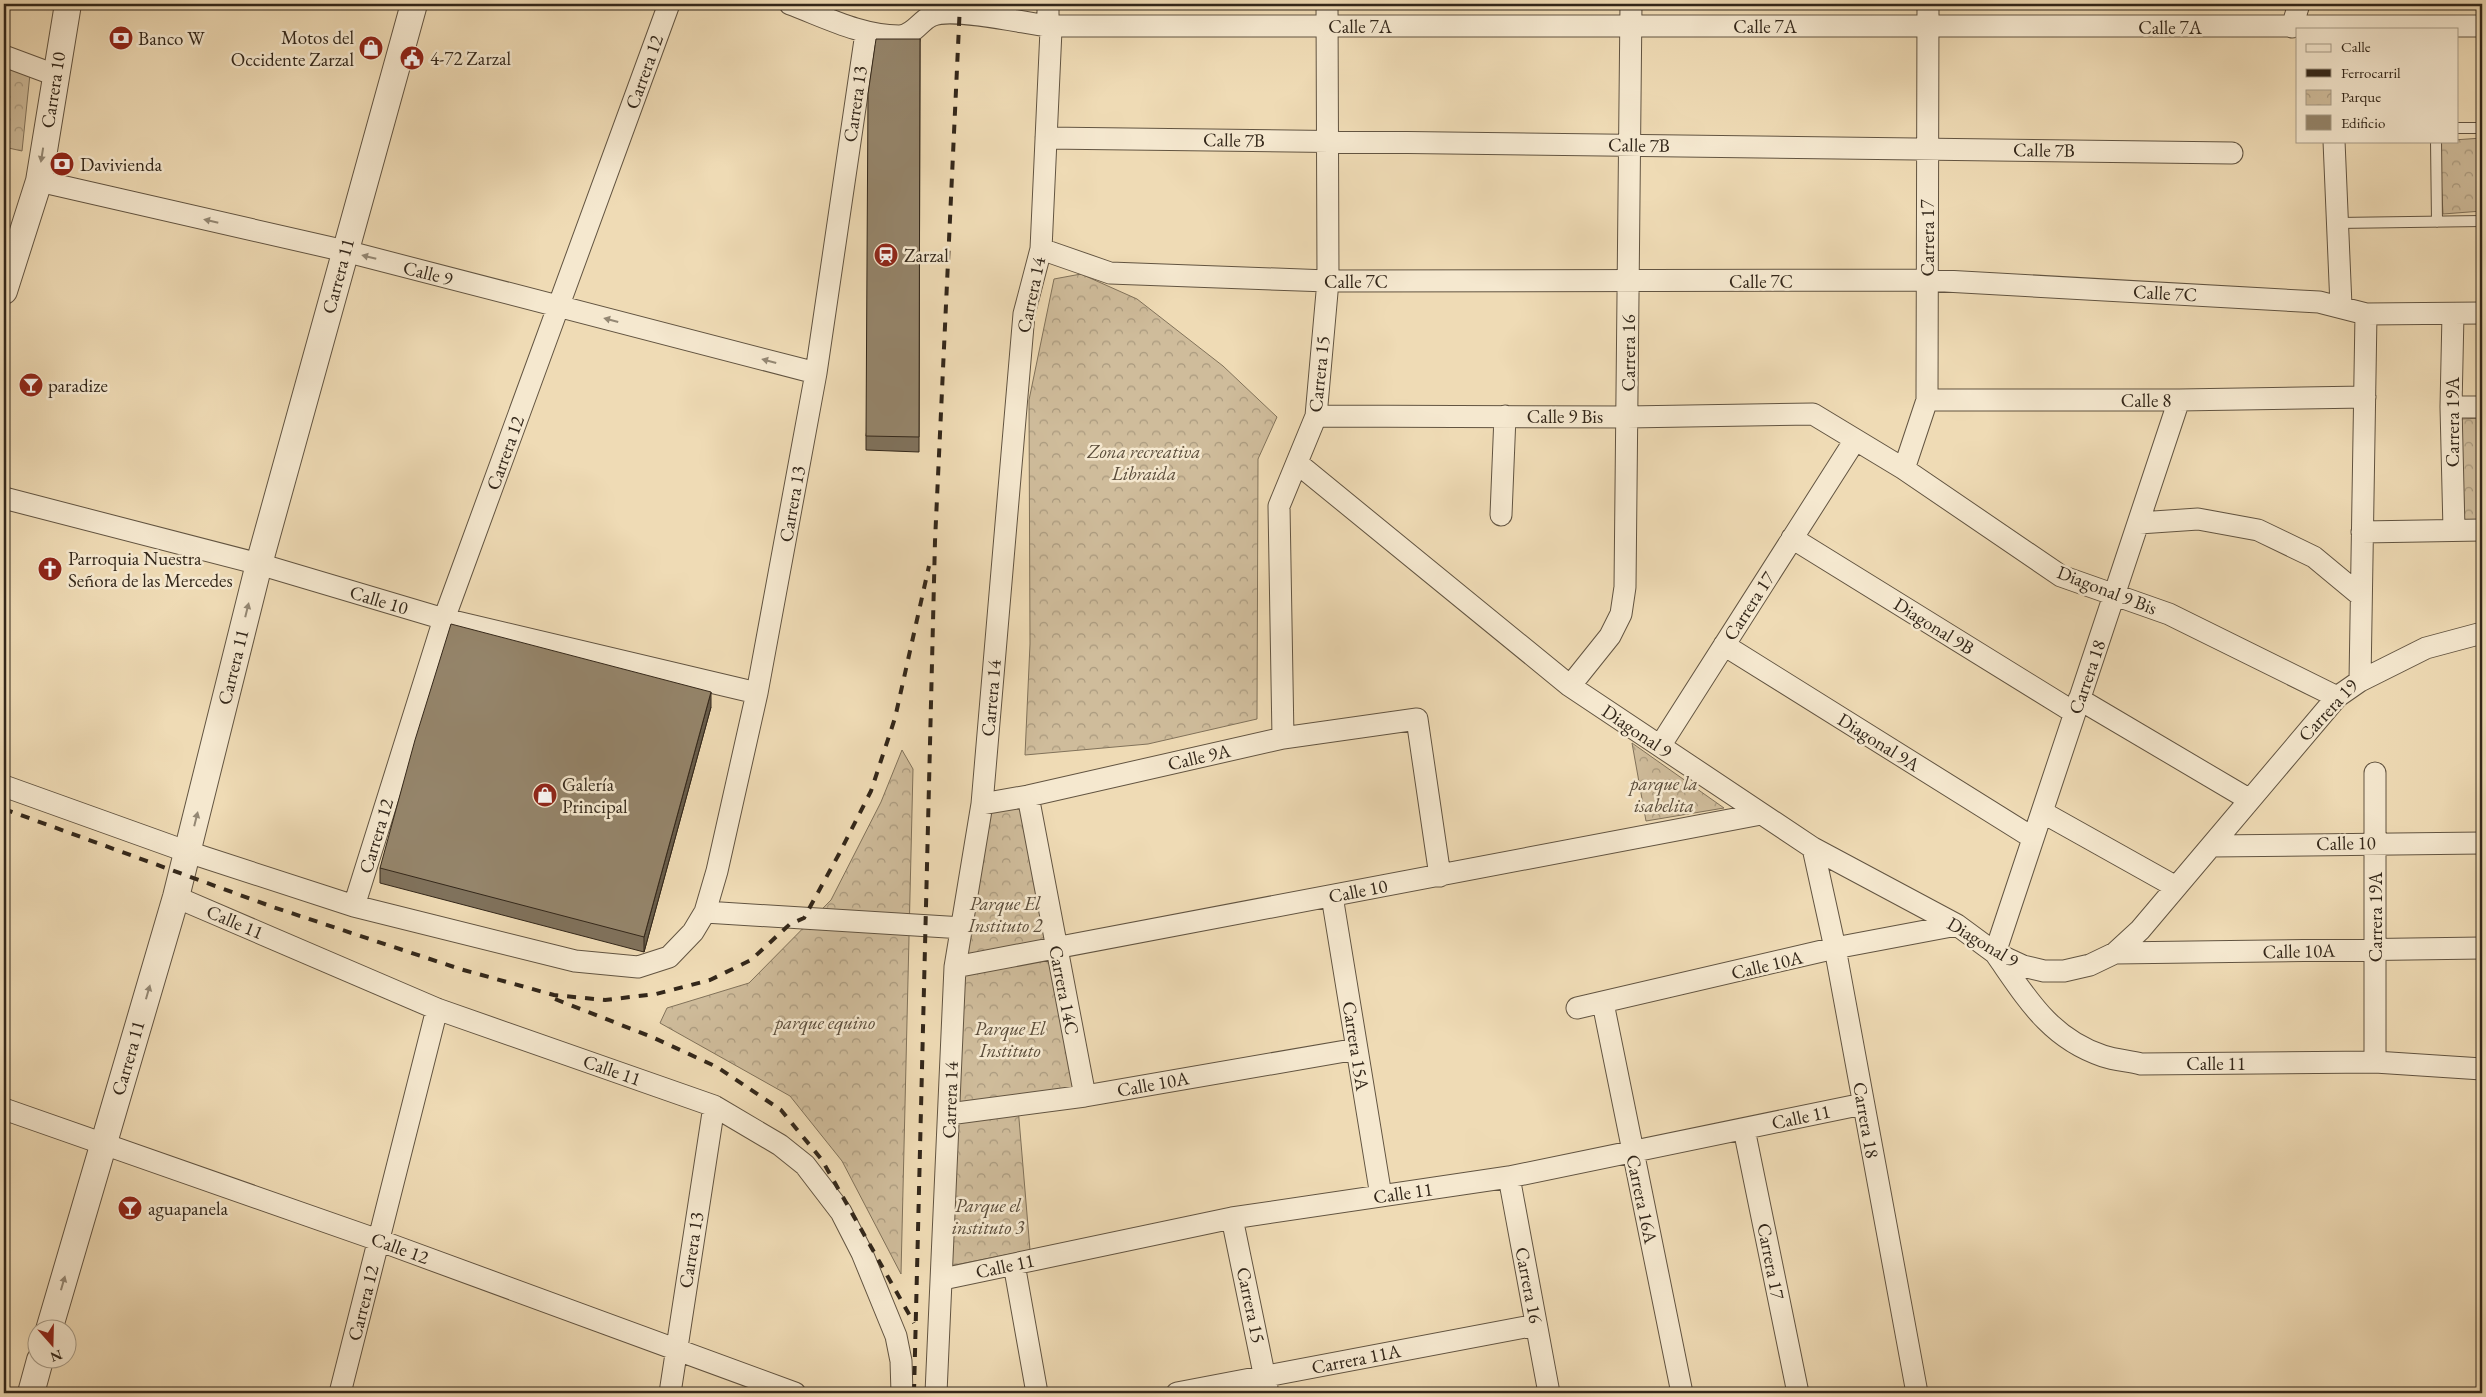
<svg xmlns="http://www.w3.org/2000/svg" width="2486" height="1397" font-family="'EB Garamond',serif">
<defs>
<pattern id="park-crowns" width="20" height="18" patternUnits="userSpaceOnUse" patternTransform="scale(1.25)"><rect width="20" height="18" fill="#cfbc9b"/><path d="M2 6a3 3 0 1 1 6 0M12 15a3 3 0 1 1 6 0" fill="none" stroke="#a9997e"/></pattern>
</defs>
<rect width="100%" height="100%" fill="#efdbb5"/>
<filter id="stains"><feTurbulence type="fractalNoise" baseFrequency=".004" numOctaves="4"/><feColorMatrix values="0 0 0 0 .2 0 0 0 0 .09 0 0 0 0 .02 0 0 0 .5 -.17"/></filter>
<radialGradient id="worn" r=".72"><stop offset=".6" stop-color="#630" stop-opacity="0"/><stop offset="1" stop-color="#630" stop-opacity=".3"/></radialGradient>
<path fill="url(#park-crowns)" stroke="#81725a" d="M4 64 30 74 22 151 4 147Z
M2482 138V211L2443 214 2439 141Z
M1081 274 1137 299 1223 366 1277 417 1258 459 1257 719 1148 744 1025 755 1030 644 1029 400 1054 279Z
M2482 418V535H2465L2461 419Z
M1632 743 1724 808 1646 821Z
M902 750 913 769 901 1274 842 1161 790 1096 660 1023 667 1008 749 983 831 900 881 802Z
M1028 796 1080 1093 1018 1107 1030 1250 950 1266 953 936 982 804Z"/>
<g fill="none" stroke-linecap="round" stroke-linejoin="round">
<defs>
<path id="service" d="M2457 128H2482
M2436 141 2437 222
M2337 223 2482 221"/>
<path id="minor" d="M790 4C825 17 861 36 899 36 913 36 920 21 931 16 951 6 1023 23 1048 26H2482
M2292 27 2299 4
M4 56 55 75
M1046 138 2232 153
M2334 141 2341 306
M39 181 345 251 816 373
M1041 249 1110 273 1328 281 1927 280 2319 302 2366 314 2482 313
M2453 314 2451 407 2454 530
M1927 400H2179L2365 397
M2179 400 1995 953C2026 997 2049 1038 2103 1056 2115 1060 2129 1061 2141 1064L2375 1062 2482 1069
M2451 407H2482
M1316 416 1627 417 1813 414 1904 469 2061 576 2169 614 2337 697
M1297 463 1570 686 1813 848 1957 925 1995 953 2023 966 2044 971H2064L2090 965 2115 953 2140 930 2337 697 2360 681 2426 648 2482 633
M1904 469 1927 400 1928 4
M4 498 259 564 444 619 757 693
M1501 515 1505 416
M2139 523 2198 519 2258 530 2314 557 2361 596
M2362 532 2482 530
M1792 538 2075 713
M1724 645 2033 838
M2360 681 2366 314
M1570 686 1610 636 1621 614 1625 587 1631 4
M2079 699 2250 800
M1283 738 1279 506 1316 416 1328 281 1327 4
M1660 746 1855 440
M4 786 188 852 354 906 575 961 638 967 669 957 693 932 705 912 717 871 757 693 816 373 866 33
M1028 796 1085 1096
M982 804 1028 796 1283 738 1417 719 1440 876
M2042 812 2176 887
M2211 846 2482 843
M1813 848 1835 948 1917 1393
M1332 896 1381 1196
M176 897 437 1009 714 1106 780 1145 805 1165 841 1212 862 1253 896 1336 901 1361 902 1393
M354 906 444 619 669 4
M705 912 963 928
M2115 953 2482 948
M955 967 1761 814
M1603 1003 1682 1393
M1577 1008 1835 948 1957 925
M2375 1062V773
M4 1109 378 1240 795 1393
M949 1114 1085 1096 1357 1049
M1744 1129 1798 1393
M1509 1177 1549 1393
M1232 1218 1268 1393
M1014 1264 1037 1393
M943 1279 1232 1218 1509 1177 1863 1104
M340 1393 437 1009
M670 1393 714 1106
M936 1393 955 967 982 804 1024 314 1041 249 1051 30 1048 26V4
M1177 1393 1536 1325"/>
<path id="tertiary" d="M4 291 39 181 68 4
M49 1330 176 897 259 564 414 4
M31 1393 40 1360"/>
</defs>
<use href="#service" stroke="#625441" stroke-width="12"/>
<use href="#minor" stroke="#625441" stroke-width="23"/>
<use href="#tertiary" stroke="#625441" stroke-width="28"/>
<use href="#service" stroke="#f5e8cf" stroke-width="10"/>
<use href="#minor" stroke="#f5e8cf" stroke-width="21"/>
<use href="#tertiary" stroke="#f5e8cf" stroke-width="26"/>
<path stroke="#33271a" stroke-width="4" stroke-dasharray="9 9" stroke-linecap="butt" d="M4 809 273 907 460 969 554 995 605 1000 656 994 710 980 751 960 790 924 804 918 839 854 871 791 895 718 929 566
M555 999 652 1037 717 1067 781 1110 822 1160 914 1323
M914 1393 935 541 960 4"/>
</g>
<path fill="#80725c" stroke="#33271a" d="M920 39 919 452 866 450V436Z
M711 707 644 952 380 883V868Z"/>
<path fill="#685d4b" stroke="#33271a" d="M711 692V707L644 952V937Z"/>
<path fill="#95856b" stroke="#33271a" d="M876 39H920L919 437 866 436 868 94Z
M451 624 711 692 644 937 380 868 415 740Z"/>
<defs><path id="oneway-solid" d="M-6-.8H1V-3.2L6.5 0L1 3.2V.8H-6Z" transform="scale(1.25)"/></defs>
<g fill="#948874">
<use href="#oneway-solid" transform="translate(42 155) rotate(99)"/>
<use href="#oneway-solid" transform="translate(211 221) rotate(-167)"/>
<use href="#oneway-solid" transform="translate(369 257) rotate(-166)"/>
<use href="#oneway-solid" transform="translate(611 320) rotate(-165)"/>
<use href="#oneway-solid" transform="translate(769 361) rotate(-165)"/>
<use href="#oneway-solid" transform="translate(247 610) rotate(-76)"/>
<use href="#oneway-solid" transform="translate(196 819) rotate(-76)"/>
<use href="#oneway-solid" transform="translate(148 992) rotate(-74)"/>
<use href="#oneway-solid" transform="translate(63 1283) rotate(-74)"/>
</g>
<defs>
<symbol id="bank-disc" viewBox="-11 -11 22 22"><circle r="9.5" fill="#8f2418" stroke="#f5e8cf"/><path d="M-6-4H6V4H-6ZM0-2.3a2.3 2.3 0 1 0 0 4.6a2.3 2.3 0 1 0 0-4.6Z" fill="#fff"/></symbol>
<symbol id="shop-disc" viewBox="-11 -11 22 22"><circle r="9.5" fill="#8f2418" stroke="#f5e8cf"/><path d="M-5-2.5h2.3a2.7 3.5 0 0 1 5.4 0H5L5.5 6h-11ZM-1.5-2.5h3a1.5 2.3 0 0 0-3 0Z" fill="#fff"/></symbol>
<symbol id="civic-disc" viewBox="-11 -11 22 22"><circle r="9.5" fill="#8f2418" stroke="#f5e8cf"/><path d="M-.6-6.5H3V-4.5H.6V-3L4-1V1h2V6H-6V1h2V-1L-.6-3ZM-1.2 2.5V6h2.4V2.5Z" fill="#fff"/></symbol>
<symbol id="station-disc" viewBox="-11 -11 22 22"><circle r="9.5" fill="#8f2418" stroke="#f5e8cf"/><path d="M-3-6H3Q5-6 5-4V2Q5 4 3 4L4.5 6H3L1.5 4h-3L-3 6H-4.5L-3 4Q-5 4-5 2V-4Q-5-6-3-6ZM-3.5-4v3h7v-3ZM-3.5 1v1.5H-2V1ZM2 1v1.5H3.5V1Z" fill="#fff"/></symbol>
<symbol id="bar-disc" viewBox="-11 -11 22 22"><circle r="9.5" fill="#8f2418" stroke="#f5e8cf"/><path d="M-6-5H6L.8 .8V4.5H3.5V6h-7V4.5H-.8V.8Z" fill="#fff"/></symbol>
<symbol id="church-disc" viewBox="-11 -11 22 22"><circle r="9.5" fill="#8f2418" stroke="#f5e8cf"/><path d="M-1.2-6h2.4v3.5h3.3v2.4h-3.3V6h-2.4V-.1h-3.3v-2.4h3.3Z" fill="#fff"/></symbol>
</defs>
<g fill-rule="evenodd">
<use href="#bank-disc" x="107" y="24" width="28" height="28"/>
<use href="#shop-disc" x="357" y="34" width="28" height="28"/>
<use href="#civic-disc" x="398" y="44" width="28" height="28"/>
<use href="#bank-disc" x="48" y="150" width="28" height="28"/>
<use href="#station-disc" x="872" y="241" width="28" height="28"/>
<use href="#bar-disc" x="17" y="371" width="28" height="28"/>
<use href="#church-disc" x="36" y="555" width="28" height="28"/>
<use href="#shop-disc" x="531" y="781" width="28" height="28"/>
<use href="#bar-disc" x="116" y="1194" width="28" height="28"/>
</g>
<g text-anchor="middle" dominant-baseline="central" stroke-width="5" stroke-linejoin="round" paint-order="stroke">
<g font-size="19" fill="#33271a" stroke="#f5e8cf">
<text x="1360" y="26">Calle 7A</text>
<text x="1765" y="26">Calle 7A</text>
<text x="2170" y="27">Calle 7A</text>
<text transform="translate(644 72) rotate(-70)">Carrera 12</text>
<text transform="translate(53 90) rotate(-81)">Carrera 10</text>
<text transform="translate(855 104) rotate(-82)">Carrera 13</text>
<text transform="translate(1234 140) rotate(1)">Calle 7B</text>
<text transform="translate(1639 145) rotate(1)">Calle 7B</text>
<text transform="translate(2044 150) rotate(1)">Calle 7B</text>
<text transform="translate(1927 238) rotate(-90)">Carrera 17</text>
<text transform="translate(428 273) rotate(14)">Calle 9</text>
<text transform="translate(338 276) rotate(-75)">Carrera 11</text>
<text x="1356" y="281">Calle 7C</text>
<text x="1761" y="281">Calle 7C</text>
<text transform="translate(2165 293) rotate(3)">Calle 7C</text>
<text transform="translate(1031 295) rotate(-78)">Carrera 14</text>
<text transform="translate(1628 353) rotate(-90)">Carrera 16</text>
<text transform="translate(1319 374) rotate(-84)">Carrera 15</text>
<text x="2146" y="400">Calle 8</text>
<text x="1565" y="416">Calle 9 Bis</text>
<text transform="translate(2452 422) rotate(-90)">Carrera 19A</text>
<text transform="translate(505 453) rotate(-70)">Carrera 12</text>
<text transform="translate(792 504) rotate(-80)">Carrera 13</text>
<text transform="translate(2107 590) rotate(21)">Diagonal 9 Bis</text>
<text transform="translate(379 600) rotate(17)">Calle 10</text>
<text transform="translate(1749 606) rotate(-57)">Carrera 17</text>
<text transform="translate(1934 626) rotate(32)">Diagonal 9B</text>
<text transform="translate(233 667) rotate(-76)">Carrera 11</text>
<text transform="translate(2087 677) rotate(-71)">Carrera 18</text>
<text transform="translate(991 698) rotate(-85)">Carrera 14</text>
<text transform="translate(2328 710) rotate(-47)">Carrera 19</text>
<text transform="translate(1637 731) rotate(34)">Diagonal 9</text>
<text transform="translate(1879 742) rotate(32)">Diagonal 9A</text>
<text transform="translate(1199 757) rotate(-13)">Calle 9A</text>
<text transform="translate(376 836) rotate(-73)">Carrera 12</text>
<text transform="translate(2346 843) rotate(-1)">Calle 10</text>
<text transform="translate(1358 891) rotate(-11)">Calle 10</text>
<text transform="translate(2375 917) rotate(-90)">Carrera 19A</text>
<text transform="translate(235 922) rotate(23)">Calle 11</text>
<text transform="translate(1983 942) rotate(31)">Diagonal 9</text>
<text transform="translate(2299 951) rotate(-1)">Calle 10A</text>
<text transform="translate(1767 965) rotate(-13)">Calle 10A</text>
<text transform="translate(1064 990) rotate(79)">Carrera 14C</text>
<text transform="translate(1356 1046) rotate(81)">Carrera 15A</text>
<text transform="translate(128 1058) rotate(-74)">Carrera 11</text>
<text x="2216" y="1063">Calle 11</text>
<text transform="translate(612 1070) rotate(19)">Calle 11</text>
<text transform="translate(1153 1084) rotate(-10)">Calle 10A</text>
<text transform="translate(950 1100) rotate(-88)">Carrera 14</text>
<text transform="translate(1801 1117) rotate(-12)">Calle 11</text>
<text transform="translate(1866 1120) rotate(80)">Carrera 18</text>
<text transform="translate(1403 1193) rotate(-8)">Calle 11</text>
<text transform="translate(1642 1199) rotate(78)">Carrera 16A</text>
<text transform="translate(400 1248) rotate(20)">Calle 12</text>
<text transform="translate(691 1250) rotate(-81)">Carrera 13</text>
<text transform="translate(1771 1261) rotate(79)">Carrera 17</text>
<text transform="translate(1005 1266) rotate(-12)">Calle 11</text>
<text transform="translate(1529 1285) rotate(79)">Carrera 16</text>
<text transform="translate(363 1303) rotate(-76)">Carrera 12</text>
<text transform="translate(1251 1305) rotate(78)">Carrera 15</text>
<text transform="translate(1356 1359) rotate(-11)">Carrera 11A</text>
</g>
<g font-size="19" fill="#33271a" stroke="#f5e8cf" text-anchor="start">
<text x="354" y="37" text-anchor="end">Motos del<tspan x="354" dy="22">Occidente Zarzal</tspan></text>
<text x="138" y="38">Banco W</text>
<text x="430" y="58">4-72 Zarzal</text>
<text x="80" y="164">Davivienda</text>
<text x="904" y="255">Zarzal</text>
<text x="48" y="385">paradize</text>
<text x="68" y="558">Parroquia Nuestra<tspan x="68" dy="22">Señora de las Mercedes</tspan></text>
<text x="562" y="784">Galería<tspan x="562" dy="22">Principal</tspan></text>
<text x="148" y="1208">aguapanela</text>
</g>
<g font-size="19" font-style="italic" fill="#5a4c3a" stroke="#f5e8cf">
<text x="1144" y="451">Zona recreativa<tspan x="1144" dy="22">Libraida</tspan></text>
<text x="1664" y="783">parque la<tspan x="1664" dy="22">isabelita</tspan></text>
<text x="1005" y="903">Parque El<tspan x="1005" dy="22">Instituto 2</tspan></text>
<text x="825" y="1022">parque equino</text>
<text x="1010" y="1028">Parque El<tspan x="1010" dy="22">Instituto</tspan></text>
<text x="988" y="1205">Parque el<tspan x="988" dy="22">instituto 3</tspan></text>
</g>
</g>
<rect width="2486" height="1397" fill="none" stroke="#efdbb5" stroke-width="20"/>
<rect x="5" y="5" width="2476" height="1387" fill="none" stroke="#33271a" stroke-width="2.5"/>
<rect x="10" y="10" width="2466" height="1377" fill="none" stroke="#33271a"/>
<rect x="2296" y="28" width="162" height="115" fill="#f5e8cf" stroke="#a79b87"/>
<rect x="2306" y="44" width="25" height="8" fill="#f5e8cf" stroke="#a79b87"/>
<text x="2341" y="52" font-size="15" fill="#33271a">Calle</text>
<rect x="2306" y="69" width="25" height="8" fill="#33271a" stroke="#a79b87"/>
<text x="2341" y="78" font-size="15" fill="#33271a">Ferrocarril</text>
<rect x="2306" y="90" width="25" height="15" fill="url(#park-crowns)" stroke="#a79b87"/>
<text x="2341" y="102" font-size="15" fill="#33271a">Parque</text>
<rect x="2306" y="115" width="25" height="15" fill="#95856b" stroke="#a79b87"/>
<text x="2341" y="128" font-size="15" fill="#33271a">Edificio</text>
<g transform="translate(52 1344) rotate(160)"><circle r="24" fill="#f5e8cf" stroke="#a79b87"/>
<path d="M0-4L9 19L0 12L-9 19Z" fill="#8f2418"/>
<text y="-8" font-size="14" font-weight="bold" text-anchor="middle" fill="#33271a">N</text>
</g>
<rect width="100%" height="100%" filter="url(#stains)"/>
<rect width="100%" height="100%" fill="url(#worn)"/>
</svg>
